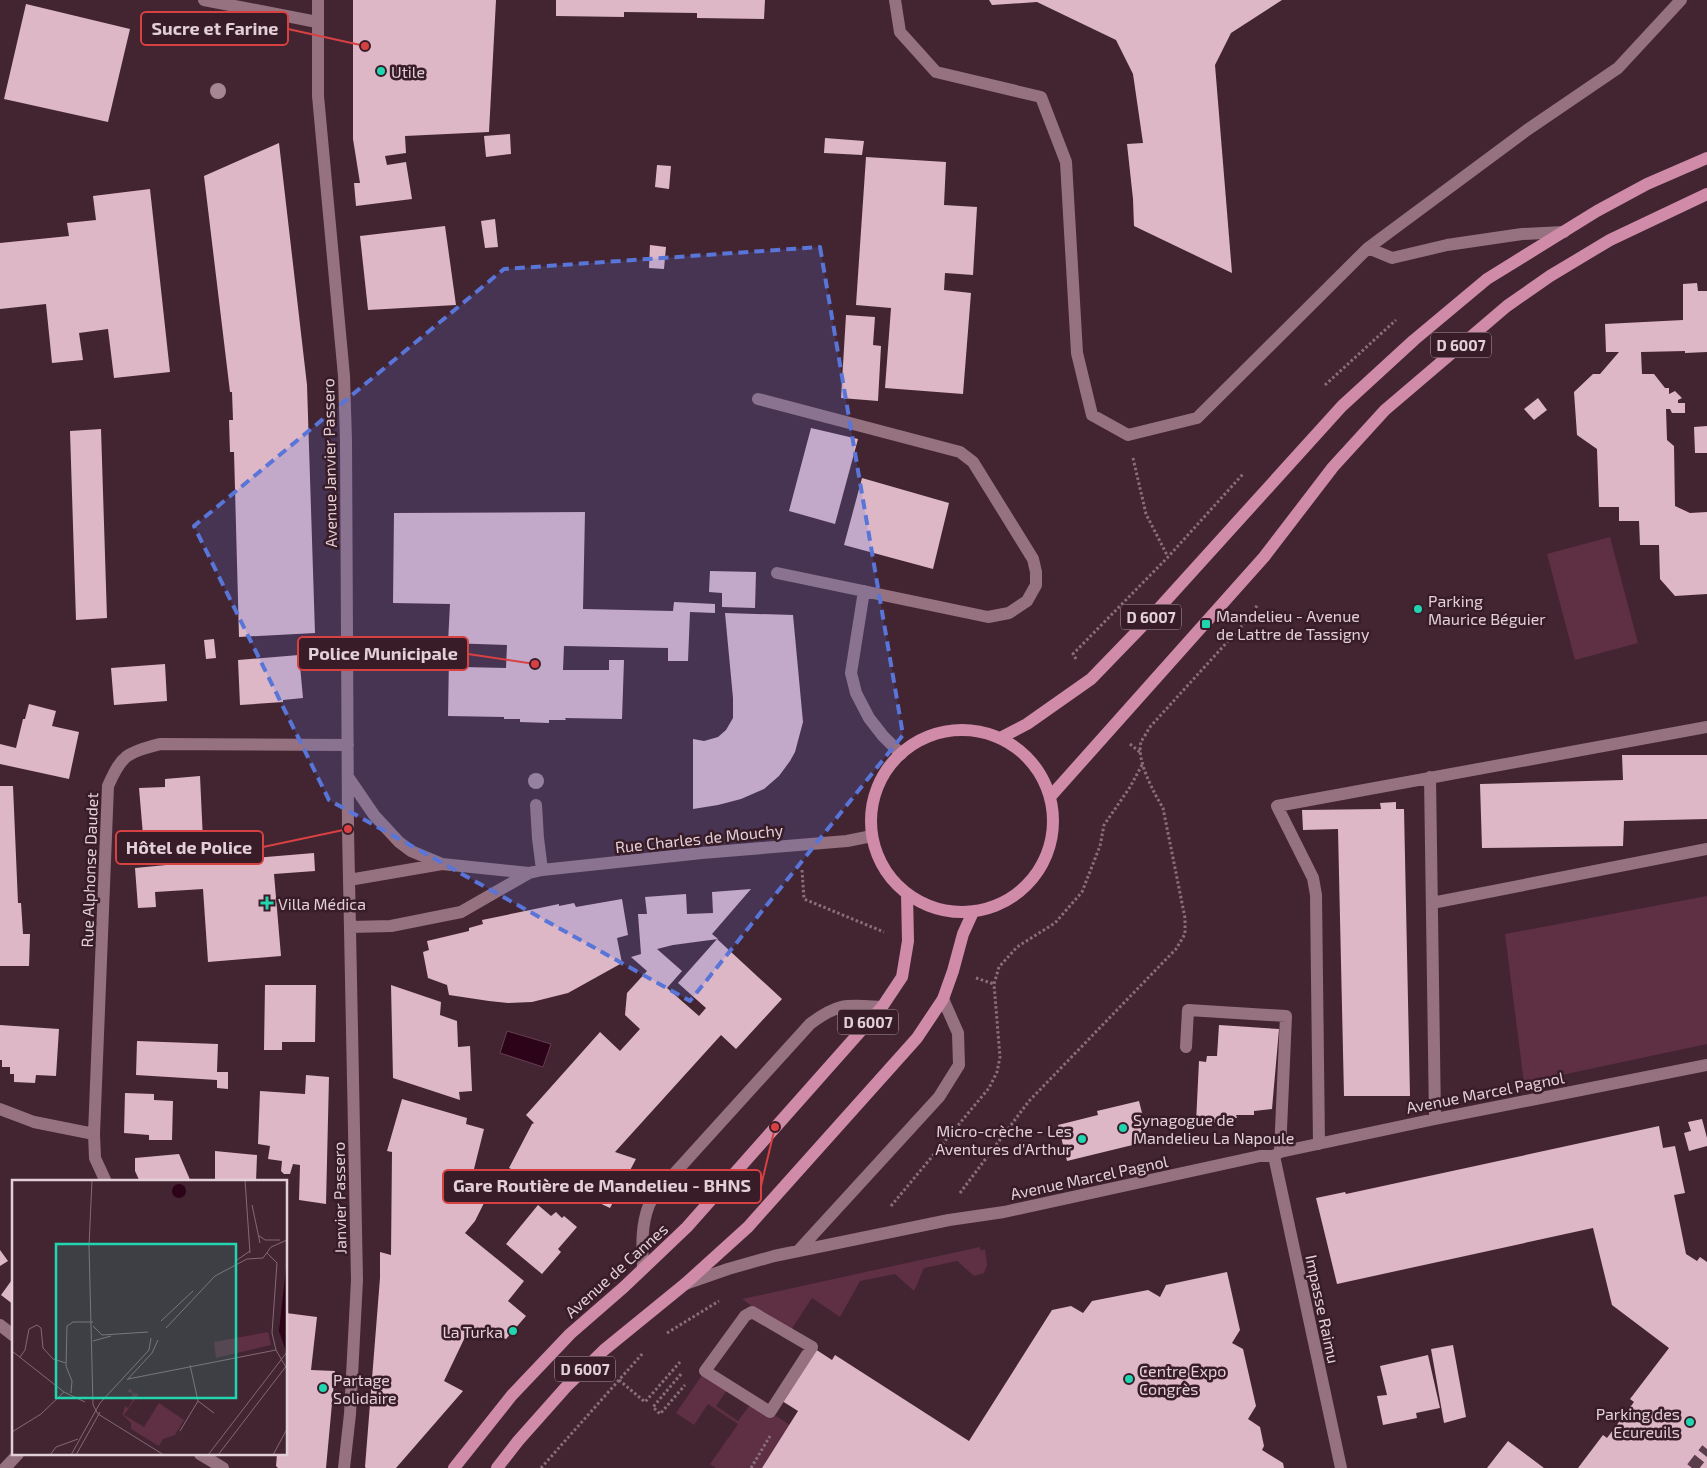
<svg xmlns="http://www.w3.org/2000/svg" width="1707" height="1468" font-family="'Exo 2',sans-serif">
<rect width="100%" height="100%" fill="#432532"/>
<path fill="#5f2f44" d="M1610 537 1638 643 1575 660 1547 554Z
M1707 896V1044L1524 1083 1505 934Z
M980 1247 981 1251 985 1249 987 1265 984 1273 974 1276 957 1261 924 1268 914 1291 895 1274 860 1281 840 1317 812 1298 789 1333 742 1299Z
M705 1371 729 1387 716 1406 738 1421 753 1401 790 1425 762 1468H716L710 1464 738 1424 708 1404 694 1425 676 1413Z"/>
<path fill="#2d0319" stroke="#644052" d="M507 1031 551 1044 543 1067 500 1053Z"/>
<path fill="#deb7c6" d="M353 0H496L489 132 405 136 406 153 385 156 387 165 406 162 412 199 356 206 354 183H360L353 139Z
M556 0H765L764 19 697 18V13L624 12V17L556 16Z
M989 0H1282L1231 33 1215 65 1232 273 1134 226 1133 199 1127 144 1143 143 1133 74 1116 40 1037 2 992 5Z
M26 4 130 29 108 122 4 99Z
M510 134 511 154 486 157 484 136Z
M825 138 864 141 862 155 824 153Z
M279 143 307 385 315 633 239 637 234 452H230L229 420H233L232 392H230L204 176Z
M866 157 946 162 944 205 977 207 973 275 945 273 944 290 971 293 963 394 885 388 891 308 856 305Z
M657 165 671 166 669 189 655 187Z
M150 189 170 372 114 378 108 329 79 333 83 360 52 363 46 304 0 309V243L69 236 67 223 96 220 93 196Z
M495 219 498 247 485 248 481 221Z
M445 226 456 305 368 310 360 236Z
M650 245 666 247 664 269 649 268Z
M1697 283 1698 291H1707V352L1685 353V351L1641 352 1642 374H1654L1665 388H1669V394L1675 391 1682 398 1678 400V403H1685V413H1672L1670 409H1666L1667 440 1674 446 1675 506 1690 513 1707 512V594L1675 596 1660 579 1659 545H1640L1639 521H1619V507H1599L1597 449 1577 435 1574 392 1593 374H1600L1619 352H1606L1605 324 1683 320V284Z
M846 315 875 317 873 345 881 346 878 401 841 398Z
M1538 398 1547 410 1534 420 1524 409Z
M1707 426V453H1695L1694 427Z
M811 428 858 439 835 524 789 511Z
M101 429 107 618 76 620 70 431Z
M862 478 949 503 933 569 844 545Z
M585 512 583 609 673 611 674 602 715 604V613L690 612 688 661H668V648L564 646 563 670H609V660H624L622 719 565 718 566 720H549V723L520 722V719H504V717L448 716 449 657H462V667L506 668 507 645 448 643 450 604 393 603 394 513Z
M710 571 756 572 755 608 722 607V593L709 592Z
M725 613 793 615 803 722 795 752 790 761 779 776 764 789 741 799 718 805 693 809V739L704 741 718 737 726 730 733 718V698Z
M214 639 216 658 206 659 204 640Z
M299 655 303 698 283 700V702L240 705 238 660Z
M165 664 167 701 114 705 111 668Z
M29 704 56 711 52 726 79 732 69 779 0 764V744L16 748 23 719H25Z
M1622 755H1707V819L1624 821 1623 846 1482 848 1480 784 1623 780Z
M200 776 203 840 171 842 170 833 143 835 139 788 165 787V779Z
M0 786H13L18 903H21L23 934H30L29 966H0Z
M1396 802V809H1404L1410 1096H1344L1338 829 1303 830 1302 810 1381 809 1380 803Z
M226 842 228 860 314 853 315 871 274 874 281 956 208 962 203 889 155 892 156 907 138 908 135 868 187 863 185 846Z
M751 889 712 934 718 939 673 945 657 949 682 971 667 988 699 1016 706 1008 678 983 717 939 782 999 736 1049 721 1035 615 1152 636 1159 610 1208 563 1186 560 1191 509 1168 532 1124 534 1123 526 1115 600 1032 620 1051 640 1029 625 1015 627 993 647 971 631 957 641 954 638 914H647L645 897 686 894 687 914 713 913 712 892Z
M622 899 628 935 617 938 622 963 568 993 532 1002 508 1003 489 1001 449 995 447 985 428 978 423 952 429 950 427 941 469 931V928L483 924 482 920 559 904V906L574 903 576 907Z
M265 985H316L315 1042H282V1050H264Z
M391 985 441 1002 440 1015 457 1021 458 1047 470 1046 472 1091 459 1092 460 1100 393 1078Z
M0 1025 59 1029 56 1076 36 1075 35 1083 14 1082V1074H10V1067H2V1060H0Z
M1219 1025 1279 1029 1272 1109 1254 1111V1115H1236L1237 1118 1218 1119 1219 1122 1196 1123 1199 1061 1206 1062 1207 1056H1217Z
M137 1041 218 1044 217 1072H228V1089L217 1088V1080L136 1075Z
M306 1075 329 1077 326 1204 299 1200 300 1165 293 1164 290 1174H284L281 1171 282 1161 268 1159 270 1146 258 1144 260 1091 305 1094Z
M125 1093 154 1094V1100L173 1101 172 1140H149V1135L124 1133Z
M402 1099 467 1118 466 1124 484 1129 472 1177 494 1183 475 1221 465 1233 524 1281 508 1301 526 1316 506 1339 484 1331 477 1339 466 1335 444 1381 463 1391 396 1468H366L365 1467 380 1278V1252L391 1255 392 1152 387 1151Z
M1139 1101 1149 1141 1067 1161 1058 1125 1098 1115 1097 1111Z
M1702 1119 1707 1138V1146L1689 1151 1684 1133 1691 1131 1688 1122Z
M1659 1126 1663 1148 1675 1146 1685 1193 1674 1195 1686 1254 1697 1261 1700 1257 1707 1262V1468H1578L1603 1435 1607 1438 1634 1402 1630 1399 1669 1348 1612 1305 1593 1228 1337 1284 1316 1198 1345 1192 1346 1194Z
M215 1151 257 1155 256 1182H215Z
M179 1154 191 1182H140L135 1171V1158Z
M538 1205 551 1216 556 1212 562 1218 564 1216 577 1227 558 1249 561 1252 542 1274 506 1244Z
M0 1250 8 1261 0 1266Z
M1227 1272 1240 1330 1232 1343 1243 1349 1256 1406 1248 1419 1260 1427 1264 1446 1262 1450 1283 1463 1284 1468H762L798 1411 779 1399 812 1347 832 1360 835 1355 969 1441 1052 1310 1071 1306 1083 1313 1092 1301 1148 1290 1160 1297 1166 1285Z
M14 1277V1305L1 1295Z
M286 1313 317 1317 311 1370 335 1371 326 1468H278L276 1466 277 1454H286Z
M1453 1345 1466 1417 1444 1423 1431 1349Z
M1428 1355 1440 1408 1416 1413 1417 1418 1383 1425 1377 1396 1387 1395 1380 1366Z
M1508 1441 1544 1468H1487Z"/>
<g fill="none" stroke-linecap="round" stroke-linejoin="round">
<path stroke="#5b3e4b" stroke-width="12" stroke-dasharray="12 6" stroke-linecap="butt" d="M1692 1468 1707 1449"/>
<path stroke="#896f79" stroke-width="3" stroke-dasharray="2.5 2.5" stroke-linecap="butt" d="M1325 385 1396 320
M1133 458 1146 514 1168 557
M1076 659 1073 654 1168 557 1243 474
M1130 744 1141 753
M802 870 804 899 884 932
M976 978 994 984
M960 1193 1029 1101 1176 949 1185 934V918L1163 808C1154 793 1136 760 1141 742 1143 738 1147 733 1149 728L1250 617 1258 604
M891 1206 989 1088 997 1072 1000 1057 994 984 999 967 1017 947 1055 923 1082 892 1100 846 1104 825 1130 787 1142 765
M667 1333 719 1301
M681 1374 653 1407 660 1414 685 1385
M619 1380 645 1402 680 1362
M541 1468 643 1353
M751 1468 770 1436"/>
<path stroke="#967280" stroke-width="12" d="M204 0 317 22
M318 0V96L344 376 346 441 348 829 357 1280 350 1414 344 1468
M895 0 900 32 936 72 1041 97 1066 162 1077 353 1092 415 1128 435 1197 418 1368 248 1527 130 1618 68 1681 0
M1368 248 1392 258 1447 245 1522 234 1564 232
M758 399 960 452 973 462 1033 559 1036 572V585L1027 601 1009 613 988 617 777 573
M864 591 851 673 856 693 869 718 883 736 901 754
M348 777 374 815 399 842 411 851 442 864 529 873
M1430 777 1435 1119
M536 805 538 838 542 870
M349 880 442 864
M1432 903 1707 849
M350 927 391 926 461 912 529 873 542 870 702 853 847 841 872 836
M1186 1047 1188 1010 1286 1016 1280 1152
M0 1109 34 1122 94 1134
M1319 1144 1316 895 1313 878 1277 806 1707 727
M1274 1156 1341 1468
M106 1182 95 1158 94 1134 108 786C122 754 127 753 160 744L348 745
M798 1251 939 1097 959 1065 958 1033 943 999
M643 1267C642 1247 641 1225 649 1205 652 1198 658 1192 663 1186L810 1024C839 1002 847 1005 882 1007
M685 1284 728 1269 774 1256 949 1220 1004 1212 1260 1156H1274L1280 1152 1435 1119 1707 1065
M752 1312 812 1347 770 1412 705 1371 745 1316Z
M0 1325 14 1336
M200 1454 223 1468
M5 1468 18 1454"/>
<path stroke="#cf8ba7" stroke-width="12" d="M871 821a91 91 0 1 1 182 0a91 91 0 1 1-182 0Z
M1000 738 1027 724 1091 679 1151 617 1342 406 1414 340 1487 279 1597 211 1647 184 1707 158
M1050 797 1264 557 1333 467 1385 410 1507 306 1550 276 1610 240 1707 194
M454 1468 512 1395 570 1334 624 1287 687 1227 882 1007 902 977 908 941 907 894
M497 1468 518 1441 566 1387 604 1350 685 1284 748 1227 917 1038 943 999 953 971 963 934 973 912"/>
</g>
<g fill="#a68693">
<circle cx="218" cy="91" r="8"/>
<circle cx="536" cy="781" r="8"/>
</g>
<path fill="#5875d7" fill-opacity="0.2" stroke="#5875d7" stroke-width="4" stroke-dasharray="10 6" stroke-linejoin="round" d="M820 247 903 735 690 1001 329 800 194 526 504 269Z"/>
<g fill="#21d5b0" stroke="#381c28" stroke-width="2">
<circle cx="381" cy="71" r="5"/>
<circle cx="1418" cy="609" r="5"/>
<rect x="1201" y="619" width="10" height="10" rx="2.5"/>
<path d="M264.5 895.5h5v5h5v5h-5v5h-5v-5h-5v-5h5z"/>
<circle cx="1123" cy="1128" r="5"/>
<circle cx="1082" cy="1139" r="5"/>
<circle cx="513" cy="1331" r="5"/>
<circle cx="1129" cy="1379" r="5"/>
<circle cx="323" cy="1388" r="5"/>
<circle cx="1690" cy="1422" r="5"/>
</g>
<g text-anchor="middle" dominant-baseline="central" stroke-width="5" stroke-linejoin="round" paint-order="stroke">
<g fill="#381c28" stroke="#b099a2" stroke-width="1">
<rect x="1431" y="332.5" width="60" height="25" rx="4"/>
<rect x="1121" y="604.5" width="60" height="25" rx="4"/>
<rect x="838" y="1009.5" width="60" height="25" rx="4"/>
<rect x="555" y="1356.5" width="60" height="25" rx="4"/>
</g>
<g font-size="15" font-weight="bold" fill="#e3cfd6">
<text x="1461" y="345">D 6007</text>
<text x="1151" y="617">D 6007</text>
<text x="868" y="1022">D 6007</text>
<text x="585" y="1369">D 6007</text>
</g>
<g font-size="16" fill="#e3cfd6" stroke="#381c28" text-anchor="start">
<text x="391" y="71">Utile</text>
<text x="1428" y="600">Parking<tspan x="1428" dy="18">Maurice Béguier</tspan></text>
<text x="1216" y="615">Mandelieu - Avenue<tspan x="1216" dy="18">de Lattre de Tassigny</tspan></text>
<text x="278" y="903">Villa Médica</text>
<text x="1133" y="1119">Synagogue de<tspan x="1133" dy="18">Mandelieu La Napoule</tspan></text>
<text x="1072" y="1130" text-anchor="end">Micro-crèche - Les<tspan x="1072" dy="18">Aventures d'Arthur</tspan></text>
<text x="503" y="1331" text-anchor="end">La Turka</text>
<text x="1139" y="1370">Centre Expo<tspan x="1139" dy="18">Congrès</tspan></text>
<text x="333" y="1379">Partage<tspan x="333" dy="18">Solidaire</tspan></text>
<text x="1680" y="1413" text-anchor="end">Parking des<tspan x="1680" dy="18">Ecureuils</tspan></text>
</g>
<g font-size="16" fill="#e3cfd6" stroke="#381c28">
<text transform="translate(329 463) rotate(-91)">Avenue Janvier Passero</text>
<text transform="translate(699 838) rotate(-6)">Rue Charles de Mouchy</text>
<text transform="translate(89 870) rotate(-88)">Rue Alphonse Daudet</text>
<text transform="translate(1485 1092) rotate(-11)">Avenue Marcel Pagnol</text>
<text transform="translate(1089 1177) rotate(-12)">Avenue Marcel Pagnol</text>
<text transform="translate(339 1198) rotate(-91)">Janvier Passero</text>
<text transform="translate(616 1270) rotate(-42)">Avenue de Cannes</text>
<text transform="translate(1323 1309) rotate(78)">Impasse Raimu</text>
</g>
</g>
<g transform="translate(12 1180)">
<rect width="275" height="275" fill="#432532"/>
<path d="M256 152 259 165 204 178 202 162ZM118 208 121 213 127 214 112 235 132 247 147 223 172 240 163 255 151 259 147 266 119 249V243L109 233 111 234 113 226 116 228 121 220 119 218 121 213 115 212Z" fill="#5f2f44"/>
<path d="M160 11a7 7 0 1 1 14 0a7 7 0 1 1-14 0ZM275 79V174L267 151Z" fill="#2d0319"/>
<path fill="none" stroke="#836974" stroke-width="1" d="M80 0 77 66 81 225 86 234 152 275M233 0 238 73M240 25 248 63M246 55 253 60H268M255 73 265 83 260 153 264 170 275 189M225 80 238 71M149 141 181 111M81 146 90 155 136 152M154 148 203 96 235 79 251 78 259 67 275 60M81 161 99 156M0 171 52 212 73 222M8 177 13 170 17 149 25 145 29 148 31 168 41 179 54 183M116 199 264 170M115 200 140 173 146 160M59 213 60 201 54 186 55 146 61 142H81M186 221 202 233M168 251 186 221 178 185M0 252 29 234 52 212M38 275 44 267 66 259M59 275 88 223 137 170 139 158M64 275 88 232M196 275 275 172M206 275 275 185M261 275 275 249"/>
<path fill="#21d5b0" fill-opacity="0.15" stroke="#21d5b0" stroke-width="2.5" d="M44 64H224V218H44Z"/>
<rect width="275" height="275" fill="none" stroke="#e3cfd6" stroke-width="2.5"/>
</g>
<path fill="none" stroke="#d84142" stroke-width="2" d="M365 46L288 29M535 664L468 654M348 829L263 847M775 1127L761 1186"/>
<g fill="#d84142" stroke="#381c28" stroke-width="2">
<circle cx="365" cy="46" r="5"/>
<circle cx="535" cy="664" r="5"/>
<circle cx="348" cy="829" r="5"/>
<circle cx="775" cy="1127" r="5"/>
</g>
<g fill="#381c28" stroke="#d84142" stroke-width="2">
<rect x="141" y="12" width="147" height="33" rx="5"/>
<rect x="298" y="637" width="170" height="33" rx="5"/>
<rect x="116" y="831" width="147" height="33" rx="5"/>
<rect x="443" y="1170" width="318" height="33" rx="5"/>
</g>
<g font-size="18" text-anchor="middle" font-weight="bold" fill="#e3cfd6">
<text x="215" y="35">Sucre et Farine</text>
<text x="383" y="660">Police Municipale</text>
<text x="189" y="854">Hôtel de Police</text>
<text x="602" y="1192">Gare Routière de Mandelieu - BHNS</text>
</g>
</svg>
